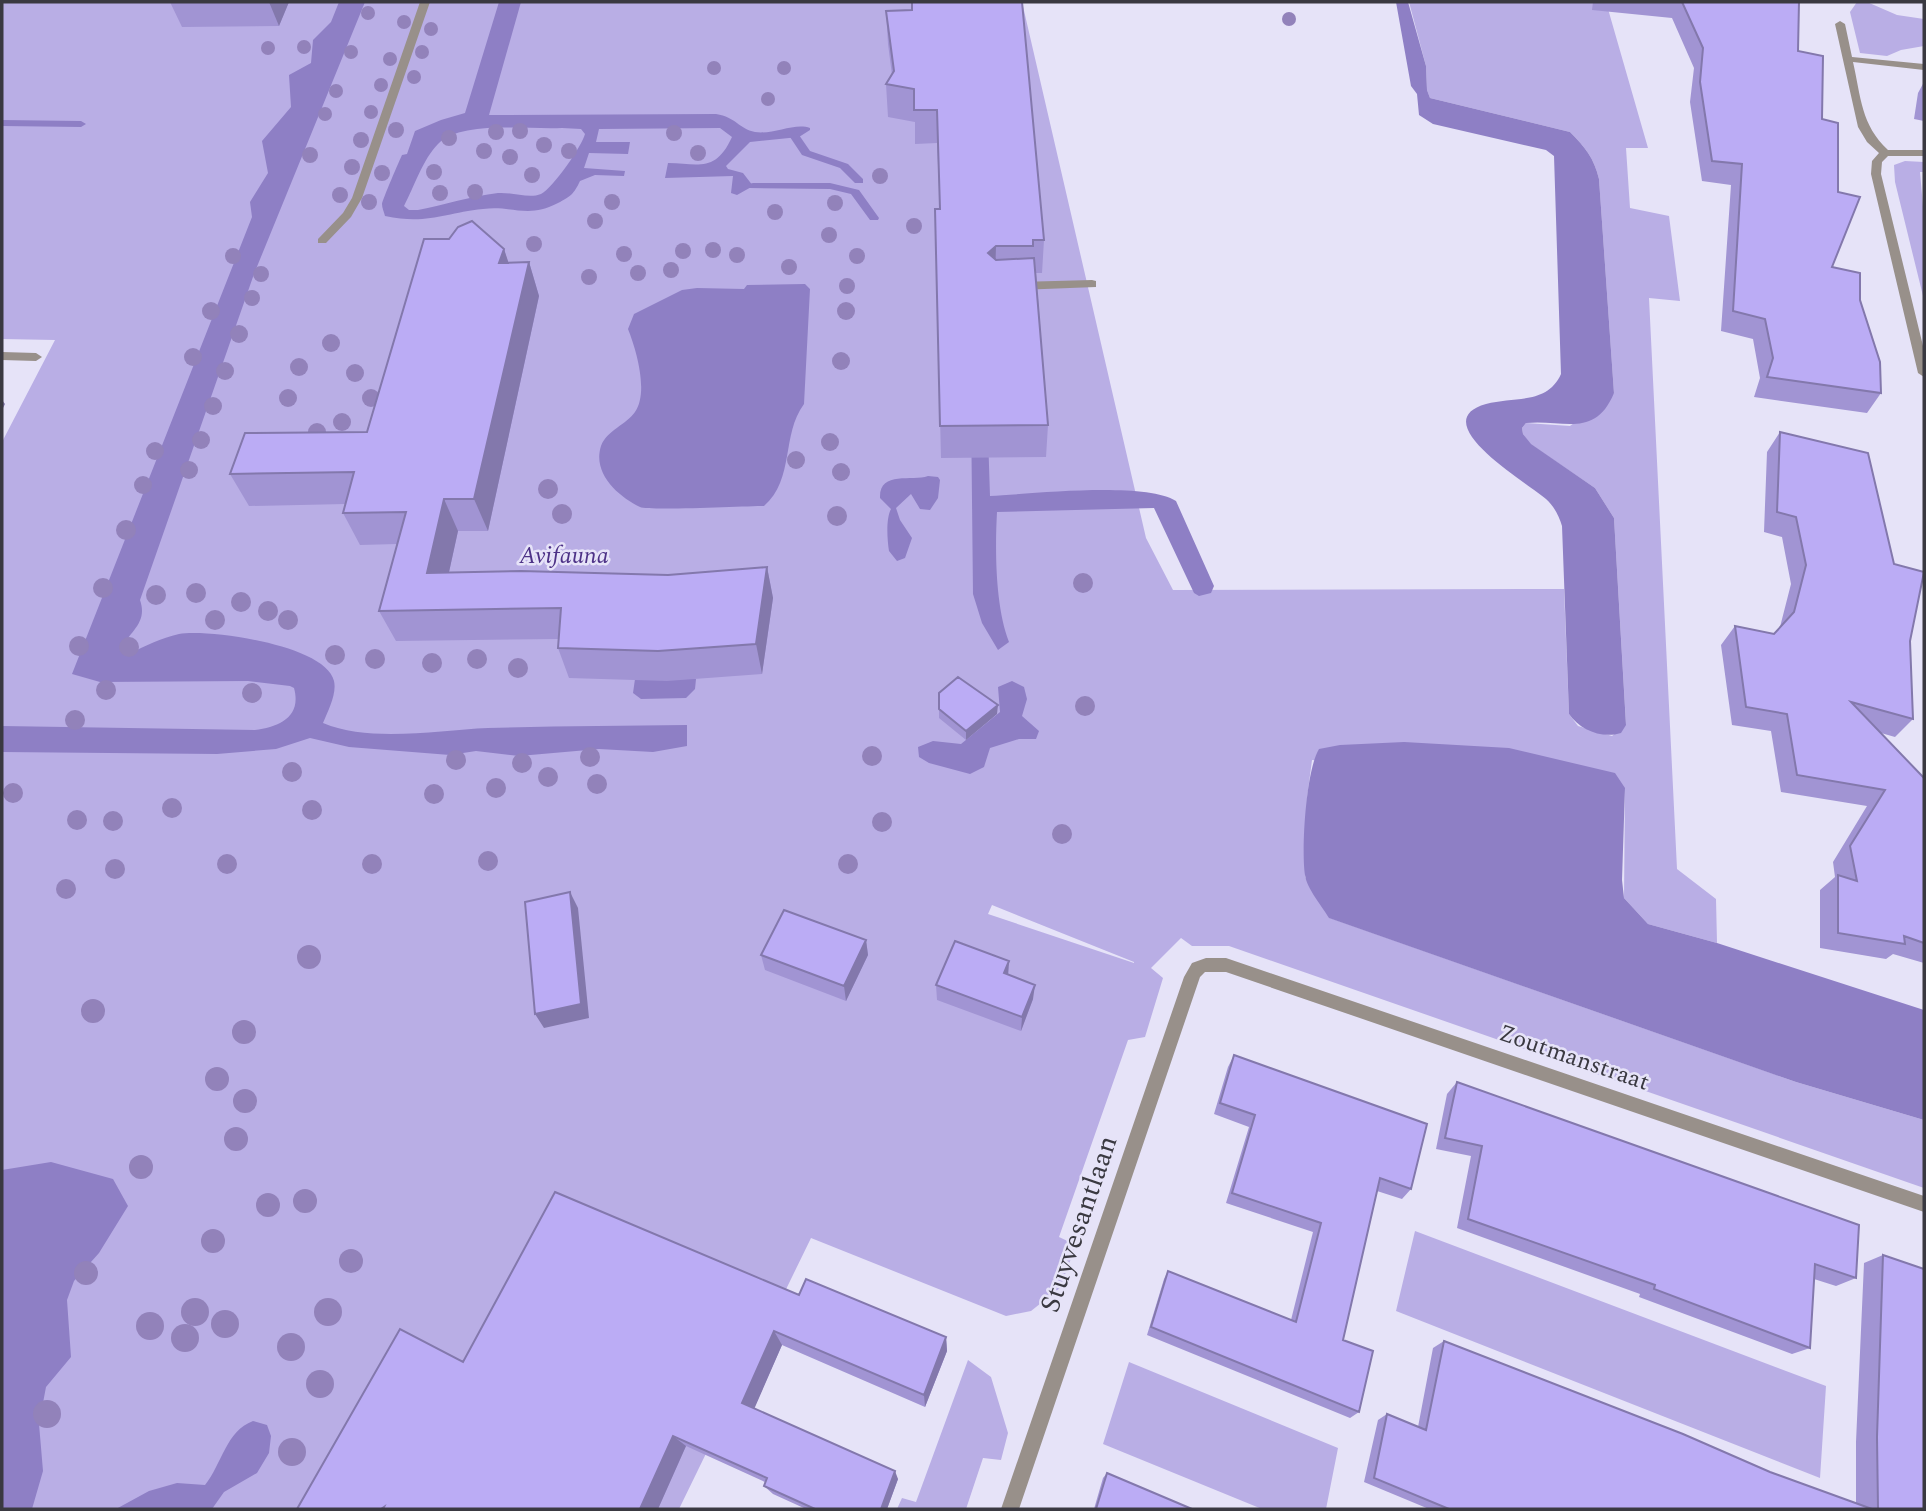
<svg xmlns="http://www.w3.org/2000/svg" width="1926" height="1511" font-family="Spectral,serif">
<rect width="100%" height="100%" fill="#e6e3f8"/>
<path fill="#b9aee5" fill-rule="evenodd" d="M2 2H1022L1146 538 1173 590 1564 589 1569 714 1578 726 1612 736 1626 724 1614 518 1595 488 1530 444 1523 434 1522 428 1526 423 1570 426 1614 393 1599 179C1594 158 1585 147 1570 132L1430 98 1427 90 1426 66 1409 2H1606L1648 148H1626L1630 208 1669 216 1680 301 1649 298 1677 869 1716 899 1717 943 1648 924 1624 898 1625 789 1312 760 1307 798 1305 877 1330 918 1796 1082 1924 1120V1188L1229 946H1192L1181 938 1151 968 1163 978 1145 1037 1128 1040 1059 1237 1076 1245 1060 1288 1031 1311 1006 1316 811 1238 679 1509H2V442L55 340 2 339ZM992 905 1134 962V963L988 914Z
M1857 2H1867L1897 15 1924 19V46L1901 50 1887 56 1860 53 1850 12Z
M1905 161 1924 162V172H1920L1924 218V300L1895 182 1894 165Z
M1415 1231 1826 1386 1820 1478 1396 1311Z
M968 1360 991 1377 1008 1433 1001 1460 983 1458 966 1509H897L902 1498 916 1502Z
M1129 1362 1338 1448 1326 1509H1262L1103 1444Z"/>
<path fill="#8e7fc5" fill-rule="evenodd" d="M339 2H365L254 274 140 600C148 623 130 631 121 649L123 654H129C145 646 161 638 179 634 210 629 326 645 334 681 337 694 328 711 323 723 371 743 438 730 488 728 555 726 621 726 687 725V746L653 752 599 749 519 756 476 751 450 755 349 747 310 738 276 749 217 754 2 752V726L255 730C279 727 302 717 294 688L290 686 248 681 100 682 72 674 252 217 250 202 268 173 262 141 291 107 289 75 311 63 313 40 331 22Z
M499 2H521L489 115 716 114C736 117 739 129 755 132 773 135 795 122 810 128V130L799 137 750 142 726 166 728 169 743 173 753 186 737 195 731 193 733 176 665 178 668 163C700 164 716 172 732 137L720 128 599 129 596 142H630L628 154 589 153 584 168 625 171 624 176 595 175 580 181C574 194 570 197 558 203 528 219 512 205 483 209 444 213 427 225 385 216 384 212 382 208 382 204 382 201 400 159 402 155L407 154 415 131 441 120 465 113ZM562 128 581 129 585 134C582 146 553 188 541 194 529 199 512 192 498 193 471 196 444 205 418 210H409L404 206C414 187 423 159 438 144 461 120 529 130 562 128Z
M1396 2H1408L1426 66 1427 90 1430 98 1570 132C1585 147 1594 158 1599 179L1614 393C1595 439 1563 419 1526 423L1522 428 1523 434 1531 444 1595 488 1614 518 1626 725 1621 733C1602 739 1580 730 1569 714L1562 526C1559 516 1554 506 1546 499 1531 485 1422 422 1486 404 1515 396 1547 405 1561 374L1554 156 1546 150 1433 124 1419 115 1417 94 1411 86Z
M805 284 810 289 804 404C781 435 795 479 764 506 746 506 649 511 640 507 619 497 592 474 601 446 607 430 626 425 635 412 649 392 636 349 628 329L634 314 682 290 697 288 744 289 747 285Z
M970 312 984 313 990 496C1031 494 1144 481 1176 501L1214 586 1211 593 1199 596 1194 593 1154 508 997 512C995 549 995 606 1009 642L998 650 982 623 973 594Z
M928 476 938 477 940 480 938 498 930 510 920 509 911 494 896 508 900 520 912 538 905 558 897 561 889 551C887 539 886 518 891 509L880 498C879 470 912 482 928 476Z
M635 679H696L695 689 686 698 641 699 633 693Z
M1012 681 1024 687 1027 699 1022 716 1039 731 1036 739H1019L990 748 984 767 970 774 929 763 919 757 918 747 933 741 961 744 1000 712 998 687Z
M1404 742 1509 748 1615 773 1625 788 1622 880 1624 898 1648 924 1717 943 1924 1010V1120L1796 1082 1329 918C1322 906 1307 889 1305 875 1301 850 1306 770 1319 749L1340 745Z
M51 1162 113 1179 128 1206 99 1253 74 1281 67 1300 71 1357 46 1387 39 1424 43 1471 32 1509H2V1170Z
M253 1421 267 1425 271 1436 269 1453 257 1473 224 1492 212 1509H116L149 1491 177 1483 205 1485C222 1464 226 1431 253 1421Z"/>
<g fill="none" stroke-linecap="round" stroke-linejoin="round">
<path fill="#8e7fc5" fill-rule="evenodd" d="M2 120 81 121 86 124 81 127 2 126Z
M795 134 799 135 810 151 848 164 863 179V183H855L840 168 802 155 790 137Z
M753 183H830L859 190 879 218 878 220H870L851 194 830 189 749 188V184Z"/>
<path fill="#98908a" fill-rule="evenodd" d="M420 2H430L362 198 351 217 326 243H318V239L343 213 352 198Z
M1092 280 1096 281V287L1018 290 1013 286 1018 282Z
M2 352 36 353 42 357 36 361 2 360Z"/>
<path fill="#98908a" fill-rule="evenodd" d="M1840 21 1845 24 1852 57 1924 64V70L1853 62C1861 97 1861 125 1888 150H1924V156H1888L1882 162 1881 174 1924 350V377L1918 373 1871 174 1872 161 1879 153 1867 142 1858 127 1835 24Z
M1206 958H1226L1924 1196V1212L1226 972H1205L1200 977 1019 1509H1001L1184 977 1192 963Z"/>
</g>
<g fill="#9282ba">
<circle cx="368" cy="13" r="7"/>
<circle cx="1289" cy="19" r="7"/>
<circle cx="404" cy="22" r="7"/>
<circle cx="431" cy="29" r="7"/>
<circle cx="304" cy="47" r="7"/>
<circle cx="268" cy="48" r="7"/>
<circle cx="351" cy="52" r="7"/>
<circle cx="422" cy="52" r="7"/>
<circle cx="390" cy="59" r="7"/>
<circle cx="714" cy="68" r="7"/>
<circle cx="784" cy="68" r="7"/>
<circle cx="414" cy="77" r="7"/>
<circle cx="381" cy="85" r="7"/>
<circle cx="336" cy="91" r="7"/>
<circle cx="768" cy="99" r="7"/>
<circle cx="371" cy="112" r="7"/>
<circle cx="325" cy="114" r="7"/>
<circle cx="396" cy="130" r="8"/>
<circle cx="520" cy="131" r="8"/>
<circle cx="496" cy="132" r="8"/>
<circle cx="674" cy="133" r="8"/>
<circle cx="449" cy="138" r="8"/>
<circle cx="361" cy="140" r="8"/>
<circle cx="544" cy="145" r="8"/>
<circle cx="484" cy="151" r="8"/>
<circle cx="569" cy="151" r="8"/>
<circle cx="698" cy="153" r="8"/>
<circle cx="310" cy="155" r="8"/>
<circle cx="510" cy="157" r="8"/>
<circle cx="352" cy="167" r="8"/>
<circle cx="434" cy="172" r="8"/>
<circle cx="382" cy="173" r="8"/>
<circle cx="532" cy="175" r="8"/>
<circle cx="880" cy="176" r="8"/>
<circle cx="475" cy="192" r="8"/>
<circle cx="440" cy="193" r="8"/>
<circle cx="340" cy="195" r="8"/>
<circle cx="369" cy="202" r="8"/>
<circle cx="612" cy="202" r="8"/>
<circle cx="835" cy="203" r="8"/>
<circle cx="775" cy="212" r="8"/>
<circle cx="595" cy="221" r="8"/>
<circle cx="914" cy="226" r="8"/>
<circle cx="829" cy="235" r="8"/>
<circle cx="534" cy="244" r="8"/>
<circle cx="713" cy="250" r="8"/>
<circle cx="683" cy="251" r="8"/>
<circle cx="624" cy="254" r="8"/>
<circle cx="737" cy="255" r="8"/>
<circle cx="233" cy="256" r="8"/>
<circle cx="857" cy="256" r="8"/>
<circle cx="789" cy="267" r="8"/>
<circle cx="671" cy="270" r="8"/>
<circle cx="638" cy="273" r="8"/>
<circle cx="261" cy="274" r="8"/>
<circle cx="589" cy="277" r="8"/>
<circle cx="847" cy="286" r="8"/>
<circle cx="252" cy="298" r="8"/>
<circle cx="211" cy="311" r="9"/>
<circle cx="846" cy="311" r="9"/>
<circle cx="239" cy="334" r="9"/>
<circle cx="331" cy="343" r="9"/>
<circle cx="193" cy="357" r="9"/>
<circle cx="841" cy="361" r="9"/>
<circle cx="299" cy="367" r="9"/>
<circle cx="225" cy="371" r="9"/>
<circle cx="355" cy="373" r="9"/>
<circle cx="288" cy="398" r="9"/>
<circle cx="371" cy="398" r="9"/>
<circle cx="213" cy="406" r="9"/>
<circle cx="342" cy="422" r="9"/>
<circle cx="317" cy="432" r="9"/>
<circle cx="201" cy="440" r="9"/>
<circle cx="830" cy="442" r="9"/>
<circle cx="155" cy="451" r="9"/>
<circle cx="796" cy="460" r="9"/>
<circle cx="189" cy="470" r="9"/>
<circle cx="841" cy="472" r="9"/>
<circle cx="143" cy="485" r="9"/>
<circle cx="548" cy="489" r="10"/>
<circle cx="562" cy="514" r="10"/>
<circle cx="837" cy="516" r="10"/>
<circle cx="126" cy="530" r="10"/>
<circle cx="1083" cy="583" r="10"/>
<circle cx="103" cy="588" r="10"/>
<circle cx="196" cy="593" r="10"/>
<circle cx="156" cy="595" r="10"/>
<circle cx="241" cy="602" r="10"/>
<circle cx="268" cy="611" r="10"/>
<circle cx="215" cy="620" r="10"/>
<circle cx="288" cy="620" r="10"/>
<circle cx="79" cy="646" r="10"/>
<circle cx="129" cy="647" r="10"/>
<circle cx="335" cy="655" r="10"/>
<circle cx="375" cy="659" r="10"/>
<circle cx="477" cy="659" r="10"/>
<circle cx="432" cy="663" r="10"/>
<circle cx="518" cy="668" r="10"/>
<circle cx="106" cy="690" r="10"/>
<circle cx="252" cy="693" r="10"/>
<circle cx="1085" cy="706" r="10"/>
<circle cx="75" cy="720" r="10"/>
<circle cx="872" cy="756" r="10"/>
<circle cx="590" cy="757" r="10"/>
<circle cx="456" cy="760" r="10"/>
<circle cx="522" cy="763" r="10"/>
<circle cx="292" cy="772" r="10"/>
<circle cx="548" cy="777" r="10"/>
<circle cx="597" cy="784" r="10"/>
<circle cx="496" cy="788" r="10"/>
<circle cx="13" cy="793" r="10"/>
<circle cx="434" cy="794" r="10"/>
<circle cx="172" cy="808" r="10"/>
<circle cx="312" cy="810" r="10"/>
<circle cx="77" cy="820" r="10"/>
<circle cx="113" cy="821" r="10"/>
<circle cx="882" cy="822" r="10"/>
<circle cx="1062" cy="834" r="10"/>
<circle cx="488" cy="861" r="10"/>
<circle cx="227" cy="864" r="10"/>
<circle cx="372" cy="864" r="10"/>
<circle cx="848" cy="864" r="10"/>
<circle cx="115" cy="869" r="10"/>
<circle cx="66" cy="889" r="10"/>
<circle cx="309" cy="957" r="12"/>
<circle cx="93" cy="1011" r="12"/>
<circle cx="244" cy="1032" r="12"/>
<circle cx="217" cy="1079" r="12"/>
<circle cx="245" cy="1101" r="12"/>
<circle cx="236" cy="1139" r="12"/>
<circle cx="141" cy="1167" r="12"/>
<circle cx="305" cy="1201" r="12"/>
<circle cx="268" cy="1205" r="12"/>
<circle cx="213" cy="1241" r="12"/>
<circle cx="351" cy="1261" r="12"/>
<circle cx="86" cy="1273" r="12"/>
<circle cx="195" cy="1312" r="14"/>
<circle cx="328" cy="1312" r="14"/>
<circle cx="225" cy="1324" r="14"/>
<circle cx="150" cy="1326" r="14"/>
<circle cx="185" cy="1338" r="14"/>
<circle cx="291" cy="1347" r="14"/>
<circle cx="320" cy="1384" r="14"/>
<circle cx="47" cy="1414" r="14"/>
<circle cx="292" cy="1452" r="14"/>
</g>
<path fill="#a194d3" d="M170 2H289L279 26 182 27Z
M1593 2H1799L1798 51 1822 119 1832 267 1860 300 1881 393 1867 413 1754 397 1760 378 1753 339 1721 331 1731 185 1702 181 1690 102 1694 68 1672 18 1592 10Z
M886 11 1044 240 1042 273H1036L1048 425 1046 457 941 458 935 209H940L937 143 915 144V122L888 117 886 84 892 75 888 44Z
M1924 82V121L1914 119 1918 93Z
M504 249 508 263 529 262 539 296 488 531H458L449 572 668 575 767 567 773 598 762 674 667 681 569 678 558 648V639L396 641 379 611 397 544 360 545 343 513 345 504 249 506 230 474 367 432Z
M1780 432 1910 641 1913 719 1895 737 1881 733 1924 778V963L1893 954 1886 959 1820 948V890L1835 877 1833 862 1867 806 1781 792 1771 731 1732 725 1721 645 1735 626 1774 634 1780 627 1791 584 1782 537 1764 532 1767 452Z
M939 693 997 714 966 740 939 718Z
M866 940 868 955 846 1001 765 970 761 955Z
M1009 961 1008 975 1033 999 1021 1031 937 1000 936 985Z
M1234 1055 1411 1189 1402 1199 1377 1191 1343 1340 1359 1412 1350 1418 1147 1335 1164 1279 1168 1271 1291 1320 1313 1232 1226 1203 1249 1127 1214 1114 1228 1067Z
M1457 1082 1856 1278 1836 1286 1814 1279 1810 1348 1792 1354 1639 1297 1640 1294 1457 1228 1471 1156 1436 1149 1447 1094Z
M1883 1255 1924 1509H1429L1364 1482 1378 1420 1387 1414 1418 1427 1433 1348 1444 1341 1770 1472 1856 1504V1442L1864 1263Z
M799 1295 946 1337 947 1351 925 1407 782 1345 754 1408 898 1479 887 1509H806L773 1494 764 1486 765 1482 686 1446 658 1509H297L463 1362Z
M1107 1473 1192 1509H1094L1103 1478Z"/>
<path fill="#8378ac" d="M269 2H289L279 26Z
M996 246 995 279 988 253Z
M504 249 515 282 499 263Z
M529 262 539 296 488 531 474 499Z
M2 400 5 404 2 410Z
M444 499 458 531 442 604 427 573Z
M767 567 773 598 762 674 756 644Z
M998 705 997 714 966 740V731Z
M570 892 578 908 589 1018 544 1028 535 1014Z
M866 940 868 955 846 1001 844 986Z
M1009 961 1008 976 1004 973Z
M1035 985 1033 999 1021 1031 1022 1017Z
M774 1331 782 1345 752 1414 742 1403Z
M946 1337 947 1351 925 1407 924 1395Z
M673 1436 686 1446 658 1509H640Z
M895 1471 898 1479 887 1509H881Z"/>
<path fill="#bbacf5" stroke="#8378ac" stroke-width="2" d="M912 2H1022L1044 240H1033V246H996L988 253 996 260 1034 258 1048 425 940 426 935 209H940L937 110H914V89L886 84 894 71 886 11 912 10Z
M1682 2H1799L1798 51 1823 56 1822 119 1838 123V192L1860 197 1832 267 1860 273V300L1880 362 1881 393 1767 377 1773 358 1765 319 1733 311 1742 164 1712 161 1700 82 1703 48Z
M472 221 504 249 499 263 529 262 474 499H444L427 573 521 571 668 575 767 567 756 644 658 651 558 648 561 608 379 611 406 512 343 513 354 472 230 474 245 433 367 432 424 239H449L458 227Z
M1780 432 1868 453 1894 564 1924 572 1910 641 1913 719 1851 702 1924 778V943L1904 936 1905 944 1838 933V875L1857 881 1850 846 1885 790 1797 775 1787 714 1746 707 1735 626 1774 634 1794 612 1806 565 1796 517 1777 512Z
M958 677 998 705 966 731 939 709V693Z
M570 892 581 1004 535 1014 525 902Z
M784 910 866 940 844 986 761 955Z
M955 941 1009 961 1004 973 1035 985 1022 1017 936 985Z
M1234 1055 1427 1124 1411 1189 1380 1178 1343 1340 1373 1351 1359 1412 1151 1327 1168 1271 1296 1322 1321 1223 1232 1193 1255 1115 1220 1103Z
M1457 1082 1859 1225 1856 1278 1815 1264 1810 1348 1654 1289 1655 1285 1468 1219 1482 1146 1445 1138Z
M555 1192 799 1295 806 1279 946 1337 924 1395 774 1331 742 1403 895 1471 881 1509H815L764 1486 767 1478 673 1436 640 1509H383L384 1507 381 1509H297L400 1329 463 1362Z
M1883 1255 1924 1269V1509H1878L1877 1437Z
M1444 1341 1683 1434 1770 1472 1872 1509H1449L1374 1478 1387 1414 1426 1430Z
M1107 1473 1192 1509H1096Z"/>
<g text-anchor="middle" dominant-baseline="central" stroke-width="5" stroke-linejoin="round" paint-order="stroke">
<g font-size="24" font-style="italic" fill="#4d3287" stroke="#e6e3f8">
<text x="564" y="556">Avifauna</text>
</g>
<g font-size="24" fill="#3a3941" stroke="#e6e3f8">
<text transform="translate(1574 1058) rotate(19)">Zoutmanstraat</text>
</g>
<g font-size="28" fill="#3a3941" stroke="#e6e3f8">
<text transform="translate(1079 1224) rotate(-71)">Stuyvesantlaan</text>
</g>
</g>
<rect width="1926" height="1511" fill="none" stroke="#3a3941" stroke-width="7"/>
</svg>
